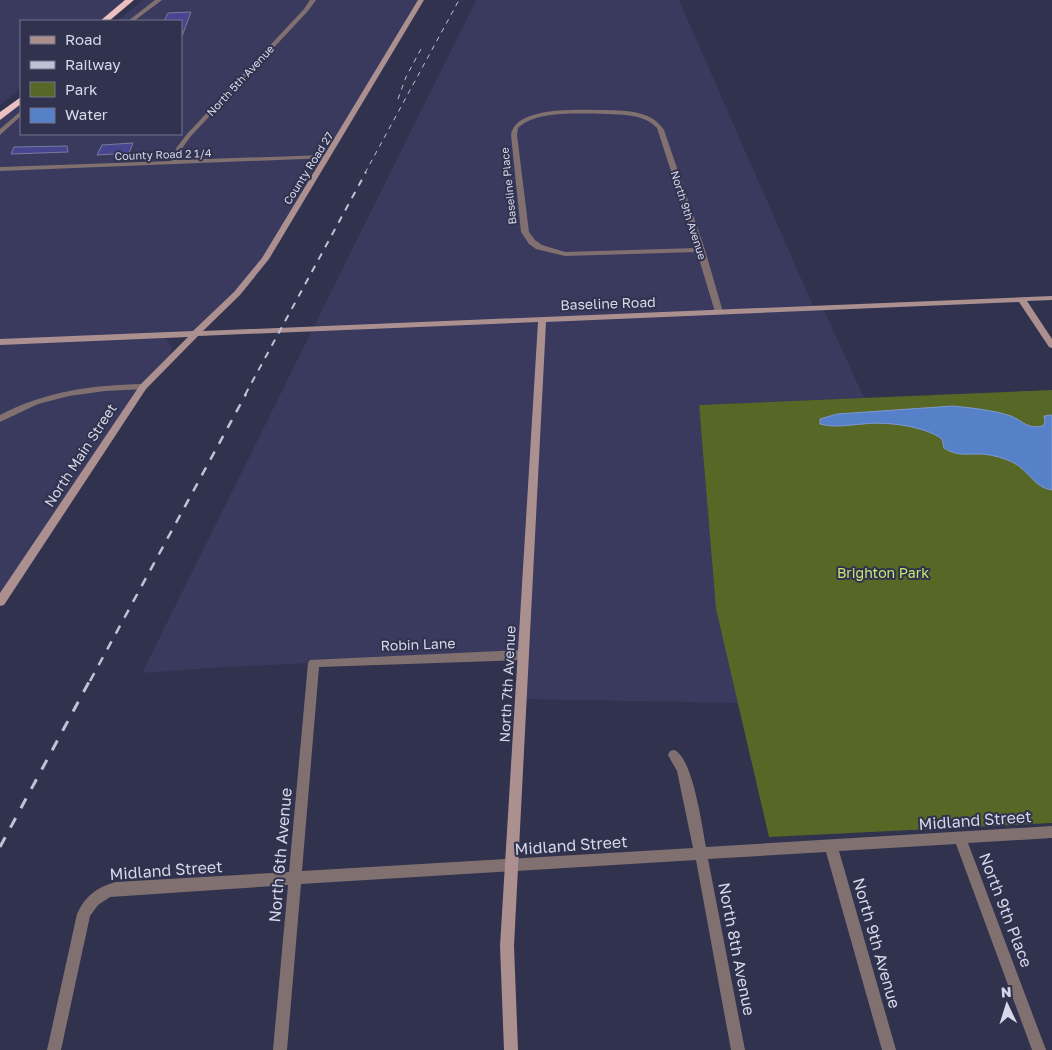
<svg xmlns="http://www.w3.org/2000/svg" width="1052" height="1050" font-family="'Golos Text',sans-serif">
<rect width="100%" height="100%" fill="#31324e"/>
<path fill="#393a5d" d="M0 0H130L104 21H21V88L0 105Z
M143 0H421L265 259 197 334 158 336 166 338 172 347 169 359 152 377 0 602V117L21 100V134H181V21H117Z
M476 0H679L814 308H823L864 398 699 405 716 609 738 703 521 699 523 653 225 667 142 673Z"/>
<path fill="#566726" d="M1052 390V823L769 837 716 609 699 405Z"/>
<path fill="#5680c7" stroke="#7c9ad1" d="M953 406C972 408 993 410 1011 416 1025 422 1026 429 1043 426L1045 422 1044 416 1052 415V490C1034 488 1028 469 1012 462 1001 457 989 454 978 454 965 454 956 456 944 448L942 439C925 426 884 421 863 424 848 425 835 428 820 424V419L837 414Z"/>
<path fill="#47458f" stroke="#797c9c" d="M191 12 182 36 181 21H164L168 13Z
M133 143 129 153 97 155 102 145Z
M67 146 68 152 11 154 14 147Z"/>
<g fill="none" stroke-linecap="round" stroke-linejoin="round">
<path fill="#817070" fill-rule="evenodd" d="M155 0H162L134 21H128Z
M310 0H316L308 11 191 136 183 147 177 160 326 155 328 156V158L0 171V167L171 161 177 147 187 134 304 9Z
M606 110C627 111 651 110 664 130L705 250 723 312 722 314H719L715 312 697 252 565 256 536 249 529 244 521 232 511 135C515 105 583 110 606 110ZM606 114C624 115 644 114 657 128L696 248 565 252 542 245 535 240 529 232 517 135 518 128C537 110 581 114 606 114Z
M21 111V116L0 135V129Z
M143 384 146 385 147 387 146 389 105 391 69 396 38 404 0 422V415C46 391 92 385 143 384Z
M523 650 527 652 529 655 527 658 523 660 319 667 302 871 693 848 677 771 668 755 670 751 674 750C693 757 702 827 706 847L1052 826V838L968 843 1046 1050H1032L956 844 839 851 896 1050H882L826 852 708 859 745 1050H731L696 860 301 884 287 1050H273L288 885 110 897 98 905 90 916 61 1050H47L77 914C85 896 97 887 116 882L289 872 308 663 310 660Z"/>
<path fill="#ac9090" fill-rule="evenodd" d="M418 0H424L269 259 240 295 203 331 1052 296V300L1027 301 1052 339V348L1049 347 1019 302 546 322 514 946 518 1050H504L500 946 538 322 198 336 146 389 4 605 0 606V593L140 385 188 337 0 345V339L193 331 234 292 262 258Z"/>
<path fill="#eac0c0" fill-rule="evenodd" d="M125 0H134L109 21H100Z
M21 97V104L0 120V112Z"/>
<path stroke="#bfc1d4" stroke-width="1" stroke-dasharray="5 5" stroke-linecap="butt" d="M398 99 406 77 421 49
M365 173 459 0"/>
<path stroke="#bfc1d4" stroke-width="2" stroke-dasharray="7 7" stroke-linecap="butt" d="M245 395 366 172"/>
<path stroke="#bfc1d4" stroke-width="2.5" stroke-dasharray="9 9" stroke-linecap="butt" d="M90 681 246 394"/>
<path stroke="#bfc1d4" stroke-width="3" stroke-dasharray="11 11" stroke-linecap="butt" d="M0 847 90 680"/>
</g>
<g text-anchor="middle" dominant-baseline="central" stroke-width="4" stroke-linejoin="round" paint-order="stroke">
<g font-size="11" fill="#d6d8e9" stroke="#31324e">
<text transform="translate(240 80) rotate(-47)">North 5th Avenue</text>
<text transform="translate(163 154) rotate(-2)">County Road 2 1/4</text>
<text transform="translate(308 168) rotate(-58)">County Road 27</text>
<text transform="translate(508 186) rotate(-96)">Baseline Place</text>
<text transform="translate(689 215) rotate(72)">North 9th Avenue</text>
</g>
<g font-size="14" fill="#d6d8e9" stroke="#31324e">
<text transform="translate(608 303) rotate(-2)">Baseline Road</text>
<text transform="translate(80 455) rotate(-57)">North Main Street</text>
<text transform="translate(418 644) rotate(-2)">Robin Lane</text>
<text transform="translate(507 684) rotate(-87)">North 7th Avenue</text>
</g>
<g font-size="14" fill="#c7e872" stroke="#31324e">
<text x="883" y="572">Brighton Park</text>
</g>
<g font-size="16" fill="#d6d8e9" stroke="#31324e">
<text transform="translate(975 820) rotate(-4)">Midland Street</text>
<text transform="translate(571 845) rotate(-4)">Midland Street</text>
<text transform="translate(280 855) rotate(-85)">North 6th Avenue</text>
<text transform="translate(166 870) rotate(-4)">Midland Street</text>
<text transform="translate(1006 910) rotate(69)">North 9th Place</text>
<text transform="translate(877 943) rotate(74)">North 9th Avenue</text>
<text transform="translate(737 949) rotate(79)">North 8th Avenue</text>
</g>
</g>
<rect x="20" y="20" width="162" height="115" fill="#31324e" stroke="#73748c"/>
<rect x="30" y="36" width="25" height="8" fill="#ac9090" stroke="#73748c"/>
<text x="65" y="45" font-size="15" fill="#d6d8e9">Road</text>
<rect x="30" y="61" width="25" height="8" fill="#bfc1d4" stroke="#73748c"/>
<text x="65" y="70" font-size="15" fill="#d6d8e9">Railway</text>
<rect x="30" y="82" width="25" height="15" fill="#566726" stroke="#73748c"/>
<text x="65" y="95" font-size="15" fill="#d6d8e9">Park</text>
<rect x="30" y="108" width="25" height="15" fill="#5680c7" stroke="#73748c"/>
<text x="65" y="120" font-size="15" fill="#d6d8e9">Water</text>
<g transform="translate(1007 1005) rotate(356)" stroke="#31324e" stroke-width="4" paint-order="stroke">
<path d="M0-4L9 19L0 12L-9 19Z" fill="#d6d8e9"/>
<text y="-8" font-size="14" font-weight="bold" text-anchor="middle" fill="#d6d8e9">N</text>
</g>
</svg>
